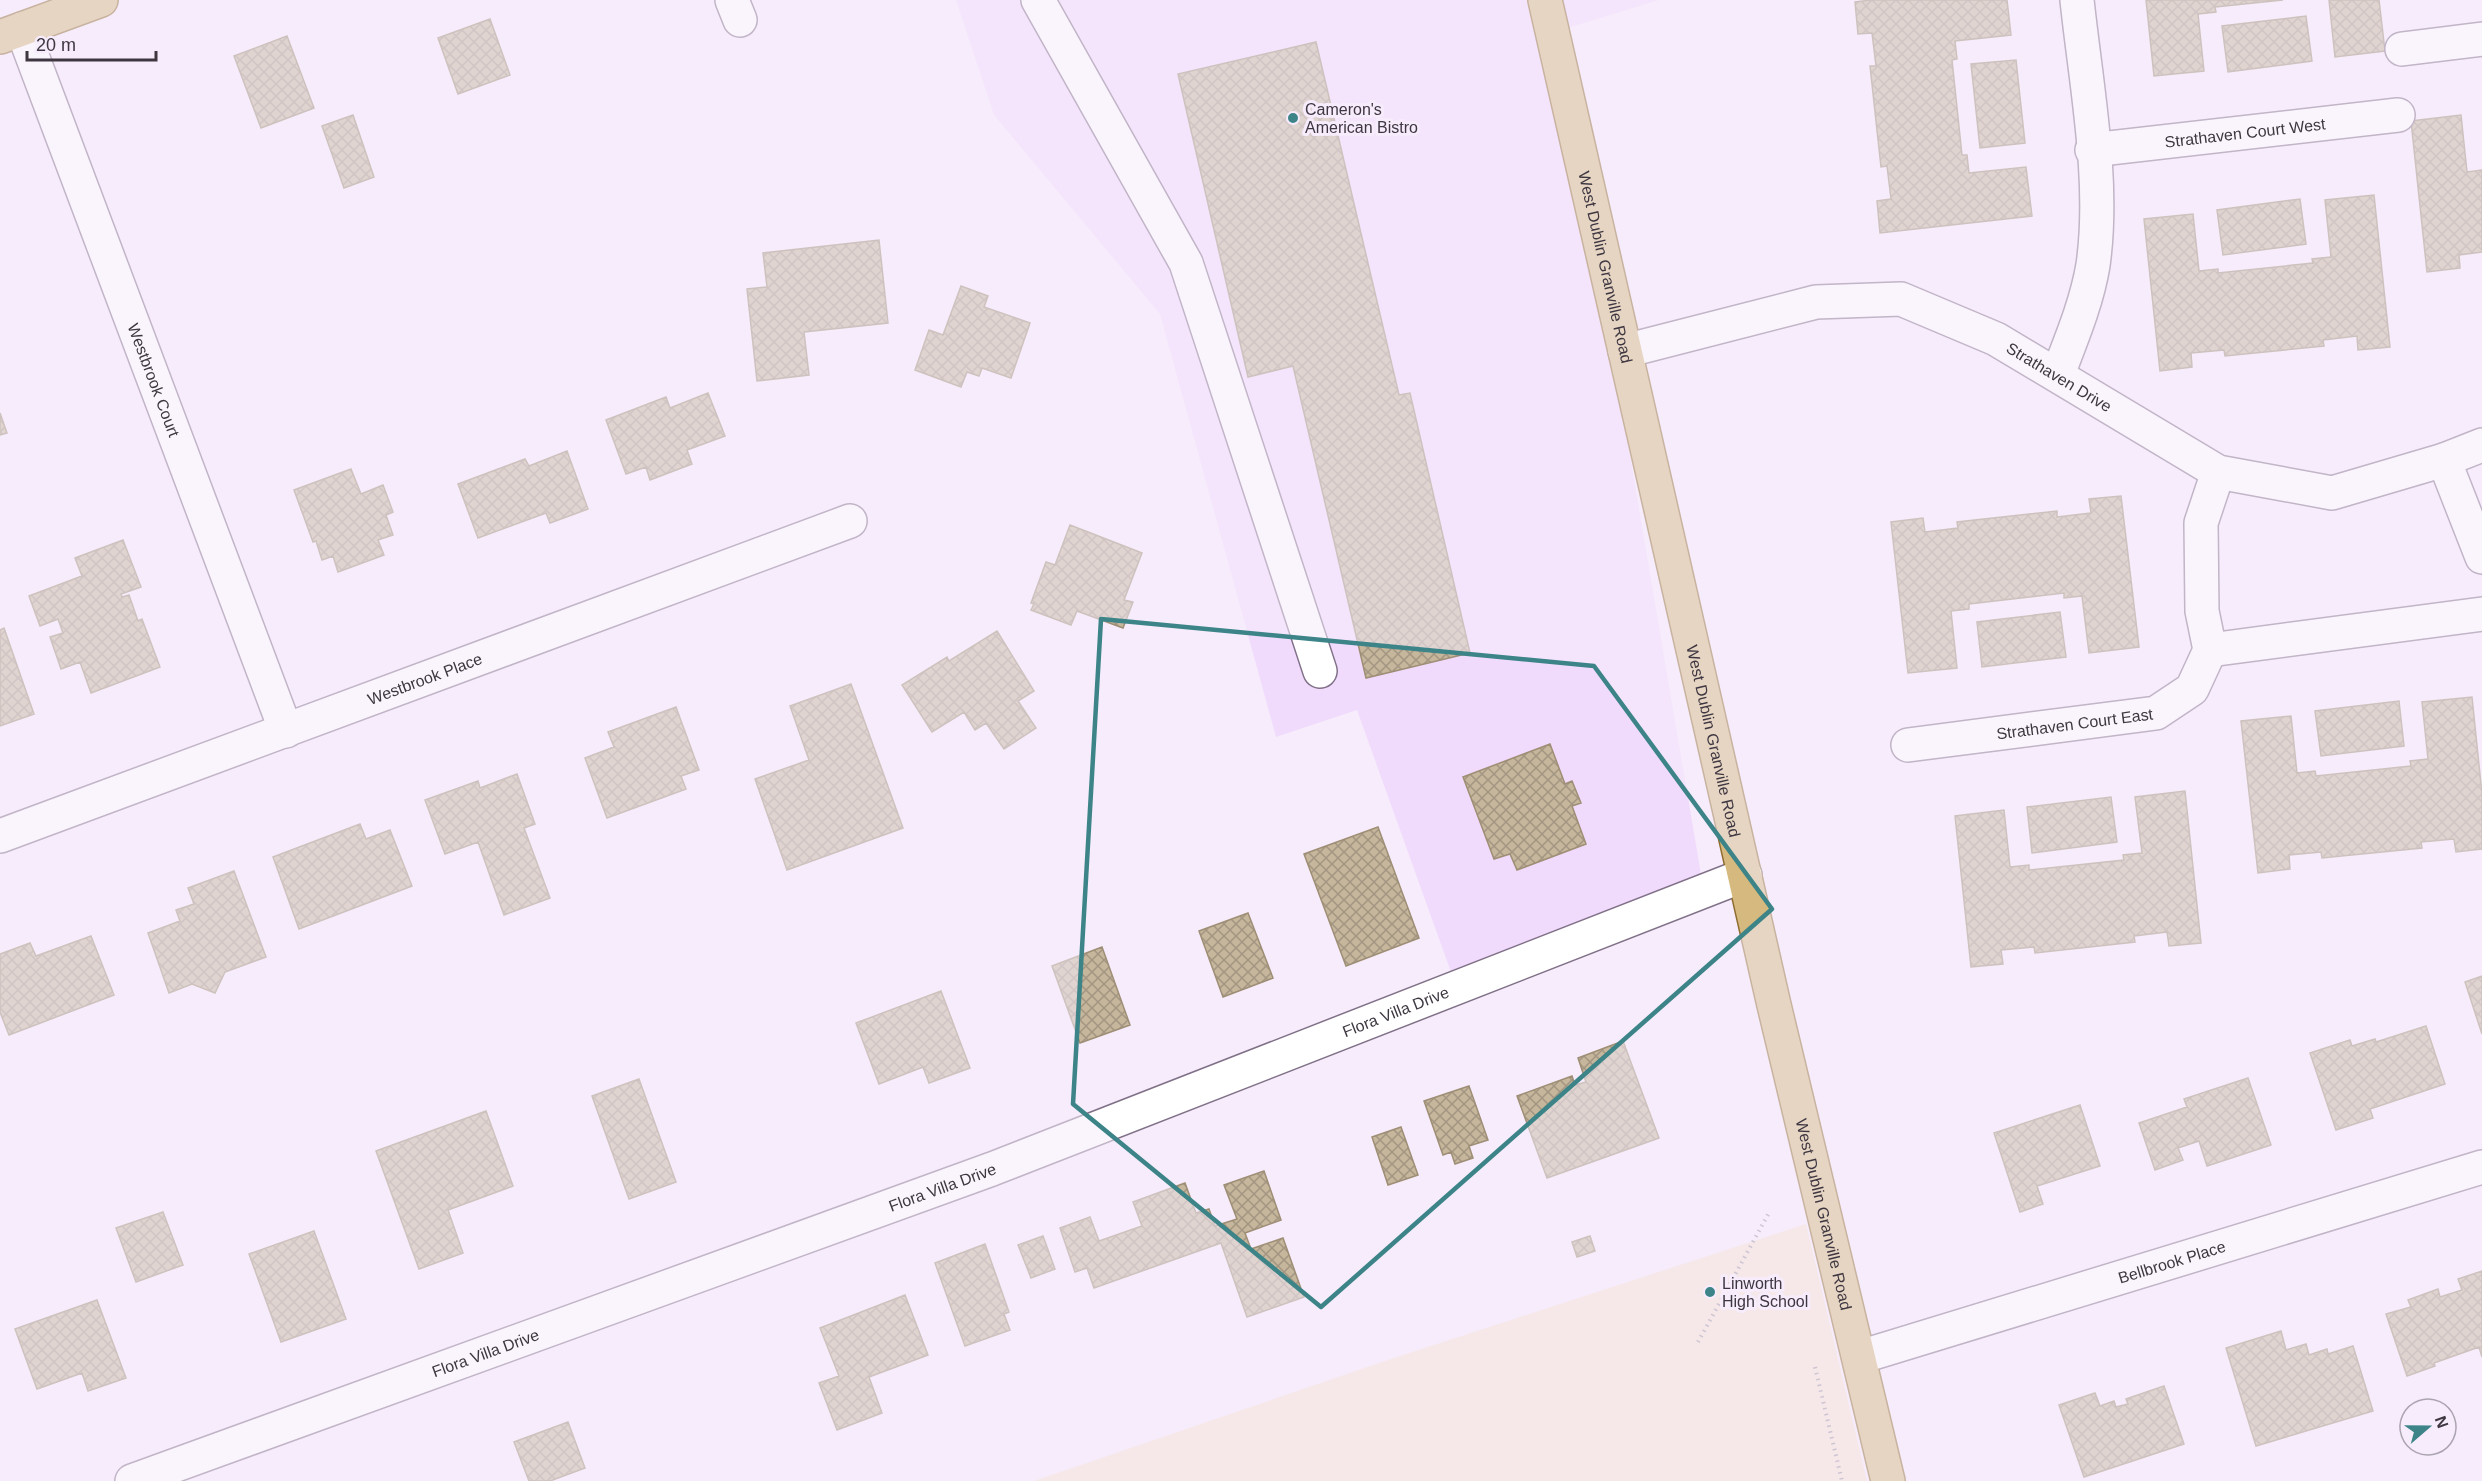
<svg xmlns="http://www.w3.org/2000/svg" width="2482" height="1481" font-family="Helvetica,sans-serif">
<defs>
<pattern id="building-cross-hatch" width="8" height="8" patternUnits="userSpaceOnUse" patternTransform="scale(1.5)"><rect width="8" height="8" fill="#c6b69c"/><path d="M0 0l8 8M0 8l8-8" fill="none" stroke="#a29581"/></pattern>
</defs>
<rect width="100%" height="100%" fill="#f6ecfb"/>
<path fill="#f1dbfc" d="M956 0H1659L1558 31 1704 892 1461 1000 1357 710 1276 737 1160 314 994 115Z"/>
<path fill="#f6e2d3" d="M1806 1224 1867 1481H1034L1388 1360Z"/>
<path fill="url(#building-cross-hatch)" stroke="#9e8e75" stroke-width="1.5" d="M1871 0H2007L2011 35 1955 41 1957 59 1952 60 1962 155H1967L1969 173 2026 167 2032 216 1880 233 1877 201 1891 199 1887 166 1881 167 1870 66H1876L1872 33 1858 34 1855 2Z
M2146 0H2283L2215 7 2216 12 2198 14 2204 71 2154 76Z
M2329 0H2379L2385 51 2335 57Z
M2306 16 2312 61 2228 72 2222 26Z
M490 19 510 75 458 94 438 38Z
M287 36 314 108 261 128 234 56Z
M1316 42 1399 395 1410 393 1470 653 1366 678 1293 366 1248 377 1178 74Z
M2016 60 2025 143 1980 148 1971 64Z
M353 115 374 177 344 188 322 126Z
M2461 115 2467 172 2482 170V252L2459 255 2460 268 2427 272 2411 121Z
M2374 195 2390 347 2358 350 2357 336 2323 340 2324 346 2225 356 2224 350 2191 353 2192 367 2160 371 2144 219 2193 214 2199 271 2218 269V273L2313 263 2312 259 2331 257 2325 200Z
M2300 199 2306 244 2223 255 2217 210Z
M879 240 888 323 804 332 809 375 757 381 747 289 767 287 763 253Z
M961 286 988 296 984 307 1030 323 1011 378 982 368 979 376 967 372 961 387 915 370 929 330 943 335Z
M708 393 725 436 687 450 692 464 650 480 646 467 626 474 606 420 666 397 670 408Z
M0 413 7 433 0 435Z
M567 451 588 509 550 523 546 513 478 538 458 484 525 459 529 466Z
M351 469 361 494 383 485 393 512 386 515 393 535 378 540 384 555 338 572 333 556 322 560 316 541 313 542 294 490Z
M2121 496 2139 647 2089 653 2082 596 2064 598V593L1969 604V609L1951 611 1957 668 1908 673 1891 522 1923 518 1925 532 1958 528 1957 522 2057 511V517L2091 513 2089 499Z
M1070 525 1142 553 1124 600 1133 602 1123 628 1077 611 1071 625 1031 610 1034 604 1031 603 1046 562 1055 565Z
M123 540 141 587 121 594 122 597 129 595 138 621 142 619 160 667 91 693 80 662 61 669 50 637 63 633 58 619 40 626 29 596 82 576 75 558Z
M2060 612 2066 657 1982 667 1977 622Z
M4 628 34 714 0 726V630Z
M997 631 1034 691 1018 701 1036 728 1004 749 986 723 975 730 964 712 932 732 902 685 947 657 949 661Z
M851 684 903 828 787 870 755 779 809 760 790 706Z
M2472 697 2482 794V849L2456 852 2454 839 2421 842 2422 848 2322 858 2321 852 2289 855 2290 869 2258 873 2241 721 2291 716 2297 773 2315 771 2316 776 2411 766 2410 761 2428 759 2422 702Z
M2399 701 2404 746 2321 756 2315 711Z
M676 707 699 770 681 776 686 789 607 818 585 758 614 747 608 732Z
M1550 744 1565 784 1572 781 1581 803 1572 806 1586 844 1517 870 1510 854 1494 859 1463 777Z
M517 774 535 824 524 828 550 898 504 915 478 842 445 854 425 800 478 781 480 788Z
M2185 791 2201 943 2169 946 2167 932 2134 936 2135 942 2035 953 2034 947 2001 950 2003 964 1971 967 1955 816 2004 810 2010 867 2029 865V870L2124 860 2123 855 2142 853 2135 797Z
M2111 797 2117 842 2032 853 2027 807Z
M360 824 366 839 390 830 412 886 299 929 273 857Z
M1378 827 1419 938 1346 966 1304 854Z
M234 871 266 957 225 972 215 993 192 984 169 993 148 933 180 921 176 910 194 904 188 888Z
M1248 913 1273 978 1223 997 1199 931Z
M91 936 114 995 9 1035 0 1012V954L30 943 36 956Z
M1102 947 1130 1025 1080 1043 1052 966Z
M2482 976V1034L2465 982Z
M941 991 970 1068 929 1083 923 1067 879 1084 856 1023Z
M2426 1026 2445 1084 2370 1109 2373 1118 2336 1130 2310 1053 2350 1040 2352 1046 2375 1039 2376 1042Z
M1623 1041 1659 1138 1547 1178 1517 1096 1572 1076 1575 1085 1586 1082 1578 1058Z
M2248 1078 2271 1145 2207 1166 2199 1141 2178 1148 2183 1160 2155 1170 2139 1123 2187 1107 2184 1099Z
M639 1079 676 1182 629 1199 592 1096Z
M1469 1086 1488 1140 1469 1146 1473 1158 1455 1164 1451 1152 1443 1155 1424 1101Z
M2080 1105 2100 1166 2037 1186 2043 1204 2020 1212 1994 1133Z
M486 1111 513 1186 448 1210 463 1253 419 1269 376 1151Z
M1401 1127 1418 1175 1388 1185 1372 1137Z
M1264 1171 1281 1220 1245 1233 1251 1249 1283 1238 1304 1297 1247 1317 1221 1243 1094 1288 1087 1268 1075 1272 1060 1228 1090 1217 1099 1241 1142 1226 1133 1202 1185 1183 1196 1213 1209 1209 1215 1226 1237 1219 1224 1185Z
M163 1212 183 1265 136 1282 116 1228Z
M314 1231 346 1319 281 1342 249 1254Z
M1043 1236 1055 1269 1031 1278 1018 1245Z
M1590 1236 1595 1251 1577 1257 1572 1242Z
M985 1244 1009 1312 1004 1314 1010 1330 965 1346 935 1263Z
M2482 1271V1357L2479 1347 2434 1363 2435 1366 2407 1376 2386 1314 2411 1307 2408 1300 2438 1289 2440 1297 2462 1290 2458 1279Z
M905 1295 928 1355 869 1377 882 1413 837 1430 819 1383 839 1376 820 1328Z
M97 1300 126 1378 88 1391 82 1373 37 1389 15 1329Z
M2281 1331 2286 1350 2306 1344 2309 1355 2327 1349 2328 1354 2353 1346 2373 1411 2256 1446 2226 1348Z
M2164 1386 2184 1444 2084 1477 2059 1405 2095 1393 2100 1406 2114 1401 2116 1407 2128 1404 2126 1399Z
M568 1422 585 1468 550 1481H529L514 1442Z"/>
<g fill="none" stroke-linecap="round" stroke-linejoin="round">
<defs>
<g id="minor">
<path d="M732 0 740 20"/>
<path d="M1038 0 1186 263 1320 671"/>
<path id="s1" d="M22 29 286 731"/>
<path d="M2402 49 2482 39"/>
<path id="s2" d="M2092 150 2398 115"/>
<path id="s3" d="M1625 351 1816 302 1901 299 1996 339 2218 472 2332 493 2444 460 2482 445"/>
<path d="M2058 374C2071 340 2087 302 2093 265 2105 181 2086 85 2077 0"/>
<path d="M2444 460 2482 557"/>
<path d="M2210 650 2482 614"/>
<path id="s4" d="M1908 745 2156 713 2192 689 2210 650 2202 611 2201 523 2218 472"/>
<path id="s5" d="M0 836 850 521"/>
<path id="s6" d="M1860 1357 2482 1167"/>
<path id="s7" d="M132 1481 992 1169 1745 875"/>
</g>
<g id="major">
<path id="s8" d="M1545 0 1774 1005 1888 1481"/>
<path d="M0 37 101 0"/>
</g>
</defs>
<use href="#minor" stroke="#817188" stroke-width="36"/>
<use href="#major" stroke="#8f6d31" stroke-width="36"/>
<path stroke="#9e96a2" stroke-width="4" stroke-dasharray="1.5 4.5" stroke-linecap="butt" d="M1698 1342 1770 1211
M1815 1367 1842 1481"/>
<use href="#minor" stroke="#fff" stroke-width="33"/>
<use href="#major" stroke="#d6b97e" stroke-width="33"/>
</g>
<path d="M0 0H2482V1481H0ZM1101 619 1594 666 1772 909 1321 1307 1073 1104Z" fill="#f6ecfb" fill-opacity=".55" fill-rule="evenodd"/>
<path fill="none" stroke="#3c8488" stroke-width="4.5" stroke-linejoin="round" d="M1101 619 1594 666 1772 909 1321 1307 1073 1104Z"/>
<g fill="#3c8488" stroke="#f6ecfb" stroke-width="2">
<circle cx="1293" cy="118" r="6"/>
<circle cx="1710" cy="1292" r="6"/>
</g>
<g text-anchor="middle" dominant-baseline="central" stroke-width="6" stroke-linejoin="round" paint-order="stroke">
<g font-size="16" fill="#3e3741" stroke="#f6ecfb" text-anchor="start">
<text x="1305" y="109">Cameron's<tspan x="1305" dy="18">American Bistro</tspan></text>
<text x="1722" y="1283">Linworth<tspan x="1722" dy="18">High School</tspan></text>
</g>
<g font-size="16" fill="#3e3741" stroke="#f6ecfb">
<text stroke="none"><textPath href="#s2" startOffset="154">Strathaven Court West</textPath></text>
<text stroke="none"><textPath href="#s8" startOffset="274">West Dublin Granville Road</textPath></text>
<text stroke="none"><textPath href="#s3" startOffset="459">Strathaven Drive</textPath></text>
<text stroke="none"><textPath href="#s1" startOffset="375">Westbrook Court</textPath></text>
<text stroke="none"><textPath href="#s5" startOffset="453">Westbrook Place</textPath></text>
<text stroke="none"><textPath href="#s4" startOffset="168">Strathaven Court East</textPath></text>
<text stroke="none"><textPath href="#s8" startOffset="760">West Dublin Granville Road</textPath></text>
<text stroke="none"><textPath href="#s7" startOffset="1348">Flora Villa Drive</textPath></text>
<text stroke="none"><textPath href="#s7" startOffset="862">Flora Villa Drive</textPath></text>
<text stroke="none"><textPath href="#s8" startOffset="1246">West Dublin Granville Road</textPath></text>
<text stroke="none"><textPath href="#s6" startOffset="326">Bellbrook Place</textPath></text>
<text stroke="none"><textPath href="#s7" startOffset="376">Flora Villa Drive</textPath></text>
</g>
</g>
<g transform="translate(2428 1427) rotate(70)"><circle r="28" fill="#f6ecfb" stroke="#aca4b1" stroke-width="1.5"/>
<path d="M0-4.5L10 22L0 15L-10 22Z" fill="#3c8488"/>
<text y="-9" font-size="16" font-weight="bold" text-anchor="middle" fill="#3e3741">N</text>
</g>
<path d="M27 51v9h129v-9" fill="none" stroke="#3e3741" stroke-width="3"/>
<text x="36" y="51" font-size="18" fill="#3e3741" stroke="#f6ecfb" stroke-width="4.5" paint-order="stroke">20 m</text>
</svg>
